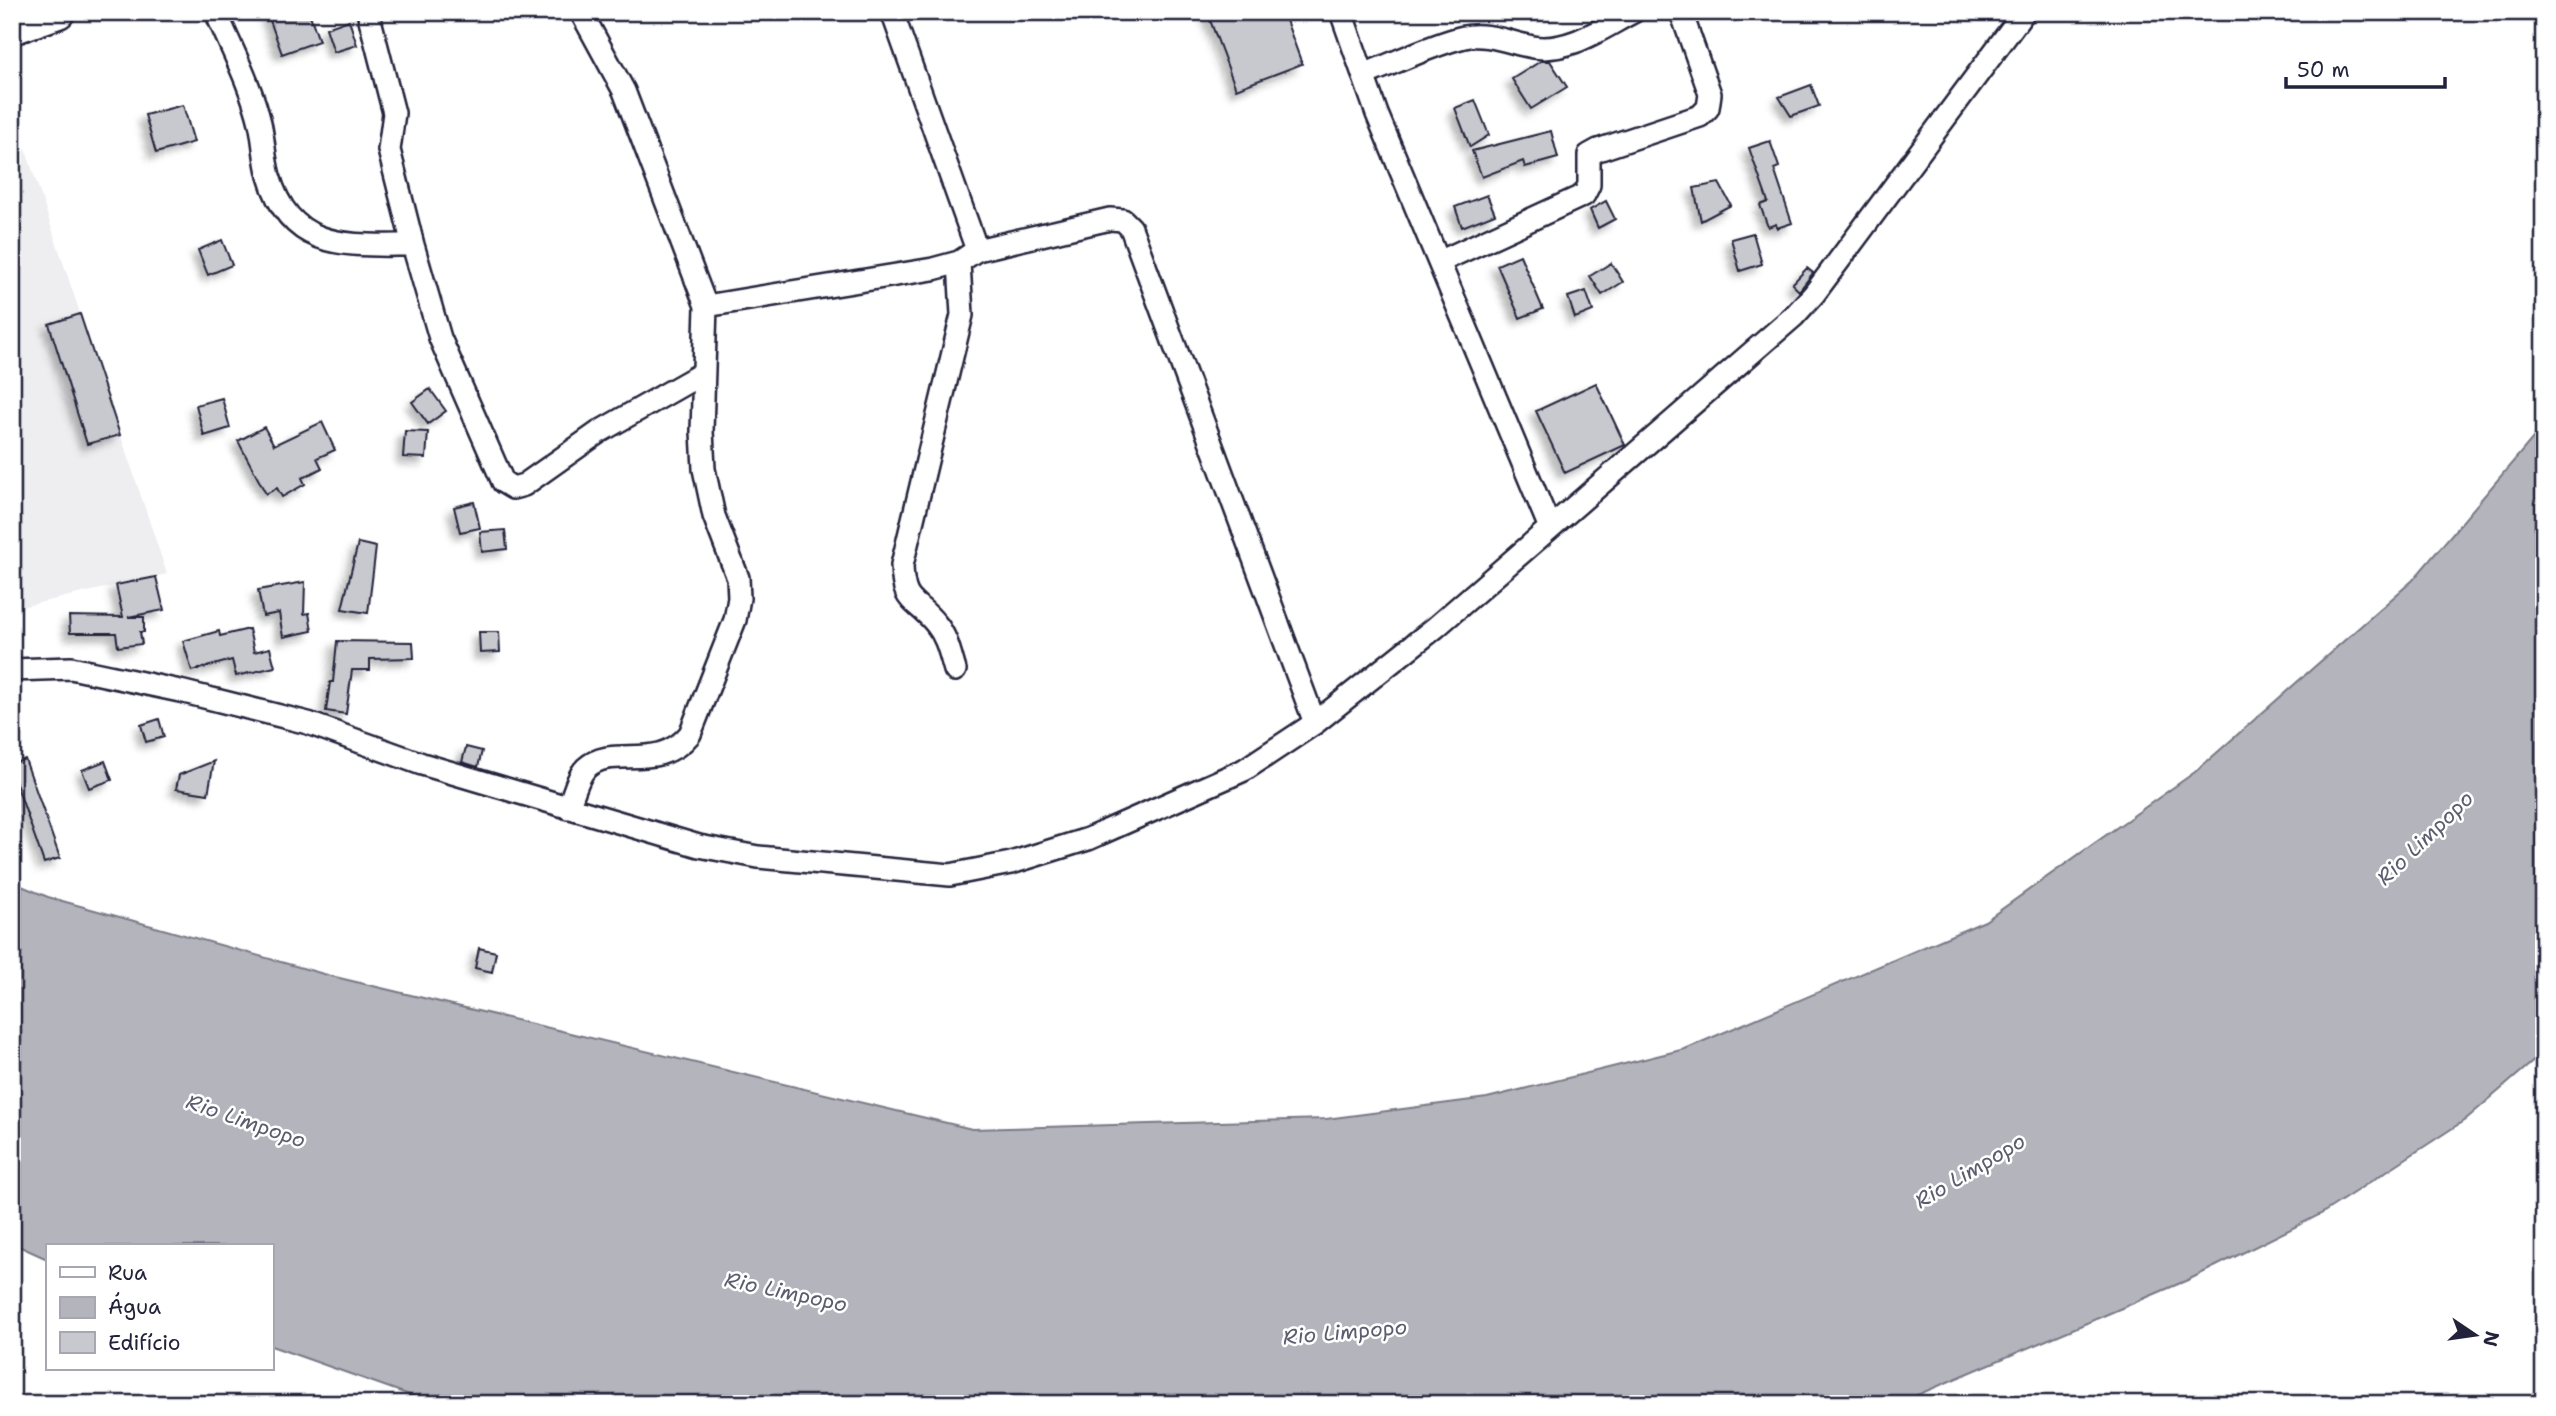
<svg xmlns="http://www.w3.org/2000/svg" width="2556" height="1416" font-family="'Shantell Sans',sans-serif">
<defs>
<filter id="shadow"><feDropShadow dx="-6" dy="6" stdDeviation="3.5" flood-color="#0004"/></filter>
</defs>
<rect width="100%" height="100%" fill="#fff"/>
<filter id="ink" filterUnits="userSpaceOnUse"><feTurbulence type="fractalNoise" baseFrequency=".0143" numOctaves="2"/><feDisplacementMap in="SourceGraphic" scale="14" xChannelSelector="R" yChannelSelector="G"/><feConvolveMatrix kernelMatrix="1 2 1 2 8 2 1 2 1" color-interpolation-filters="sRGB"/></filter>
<g filter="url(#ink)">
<path fill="#eeeef1" d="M12 109 167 574 12 609Z"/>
<path fill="#b4b4bc" stroke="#7a7a88" stroke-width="2" d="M2544 425V1052L2465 1120 2321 1214 2190 1279 1896 1404H435L271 1346V1246H47V1259L12 1243V882L48 897 331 976 972 1129 1326 1119 1487 1098 1685 1049 1985 921 2195 772 2413 580Z"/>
<path fill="#c8c8cf" stroke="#22223b" stroke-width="2" filter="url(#shadow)" d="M267 12H309L319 41 282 54Z
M1207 12H1283L1302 64 1236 89Z
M349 20 357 45 334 52 326 28Z
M1541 61H1550L1567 87 1531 109 1512 79Z
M1811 85 1819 106 1791 116 1779 97Z
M1475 100 1489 135 1470 147 1455 108Z
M183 105 194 142 156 153 145 115Z
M1551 131 1558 158 1525 167 1523 161 1482 177 1472 151Z
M1770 141 1779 167 1774 169 1792 223 1777 228 1776 224 1768 227 1760 205 1768 202 1749 148Z
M1719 183 1731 205 1701 221 1694 188Z
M1487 195 1495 214 1462 227 1455 207Z
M1606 201 1615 219 1598 228 1590 210Z
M1753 233 1762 264 1740 271 1731 239Z
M222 240 232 265 208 275 198 250Z
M1520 255 1543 309 1520 318 1497 265Z
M1611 263 1623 282 1602 295 1590 276Z
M1807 268 1813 273 1799 291 1792 284Z
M1586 291 1593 311 1575 318 1568 297Z
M80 314 120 435 87 444 49 324Z
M1596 383 1625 445 1565 473 1536 411Z
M430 389 446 411 428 424 412 402Z
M222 398 230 428 204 436 196 405Z
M322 422 335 450 317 458 322 468 302 478 305 484 282 497 277 488 266 494 238 441 264 427 274 445Z
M405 431 428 432 426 458 403 457Z
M474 502 480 528 460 532 454 507Z
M505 530 507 549 482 552 480 532Z
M358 543 376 547 368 613 342 609Z
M156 577 164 610 128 617H144V632H140L142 644 118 647 116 633H70L69 616 123 617 116 585Z
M305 582 304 614 309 613 312 631 283 637 279 613 263 616 258 590Z
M249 629 254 652 270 648 275 667 236 676 232 660 192 671 183 641 219 631 220 636Z
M479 632H499L500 652 480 653Z
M337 641 413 642 414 658 370 659V670H352L346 714 326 711 330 682H333Z
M159 719 164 737 146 742 141 725Z
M466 747 482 751 478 767 462 762Z
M25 759 60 858 44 863 12 772V764Z
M105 761 112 780 89 788 82 770Z
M214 761 208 794 176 789 179 775Z
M479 948 496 952 492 972 475 968Z"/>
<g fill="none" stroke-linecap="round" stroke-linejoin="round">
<defs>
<path id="minor" d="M216 12C231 48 251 85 260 123 264 140 264 158 269 176 291 252 348 245 413 245
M368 12 394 113 389 150 413 245 440 338 503 482 513 488 524 485 599 432 703 373
M892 12 977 250
M1341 12 1377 114 1550 528
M1363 75C1396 63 1430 45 1464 37 1486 32 1511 43 1533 47 1569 53 1602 28 1633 12
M1439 262 1584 195 1589 185V155L1598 150 1700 116 1708 108 1710 94 1681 12
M706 306 933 269 959 262 977 250 1110 219 1123 220 1131 228 1315 723
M12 670 71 668 180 691 308 723 422 764 699 846 758 857 950 875 1011 863 1088 839 1244 770 1315 723 1436 627 1794 316 1814 294 2024 12
M955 670C950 654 947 637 936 624 915 598 903 606 902 565L962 315 959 262
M568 808C573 796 577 777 586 768 613 743 657 774 690 734L735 620 739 598 738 578 714 516 704 469 702 431 706 306 624 91 581 12"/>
<path id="highway" d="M12 28 58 12"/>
</defs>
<use href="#minor" stroke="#22223b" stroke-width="26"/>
<use href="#highway" stroke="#22223b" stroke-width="37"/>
<use href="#minor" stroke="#fff" stroke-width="21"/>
<use href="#highway" stroke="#fff" stroke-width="32"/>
</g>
</g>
<g text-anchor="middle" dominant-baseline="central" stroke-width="5" stroke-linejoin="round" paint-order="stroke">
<g font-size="21" font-style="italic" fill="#5c5c6f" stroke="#fff">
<text transform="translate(2425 838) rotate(-44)">Rio Limpopo</text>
<text transform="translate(246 1121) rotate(19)">Rio Limpopo</text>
<text transform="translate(1970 1171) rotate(-31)">Rio Limpopo</text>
<text transform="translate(786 1292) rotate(12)">Rio Limpopo</text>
<text transform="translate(1345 1332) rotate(-5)">Rio Limpopo</text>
</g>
</g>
<rect width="2556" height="1416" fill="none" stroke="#fff" stroke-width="42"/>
<rect x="21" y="21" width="2514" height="1374" fill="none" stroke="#22223b" stroke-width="2.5" filter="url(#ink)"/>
<rect x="46" y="1244" width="228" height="126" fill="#ffffff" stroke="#a7a7b1" stroke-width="2"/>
<rect x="60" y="1267" width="35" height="10" fill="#ffffff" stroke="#a7a7b1" stroke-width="2"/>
<text x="108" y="1280" font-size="21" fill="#22223b">Rua</text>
<rect x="60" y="1297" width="35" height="21" fill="#b4b4bc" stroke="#a7a7b1" stroke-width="2"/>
<text x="108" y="1314" font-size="21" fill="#22223b">Água</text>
<rect x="60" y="1332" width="35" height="21" fill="#c8c8cf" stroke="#a7a7b1" stroke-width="2"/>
<text x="108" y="1350" font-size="21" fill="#22223b">Edifício</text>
<g transform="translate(2475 1335) rotate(103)" stroke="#ffffff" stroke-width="5" paint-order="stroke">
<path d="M0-5L12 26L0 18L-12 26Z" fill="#22223b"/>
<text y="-10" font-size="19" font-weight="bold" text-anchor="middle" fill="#22223b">N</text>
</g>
<path d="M2286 77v10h159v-10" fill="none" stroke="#22223b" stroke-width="3.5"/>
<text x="2297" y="77" font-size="21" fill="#22223b" stroke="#ffffff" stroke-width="5" paint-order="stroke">50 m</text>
</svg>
